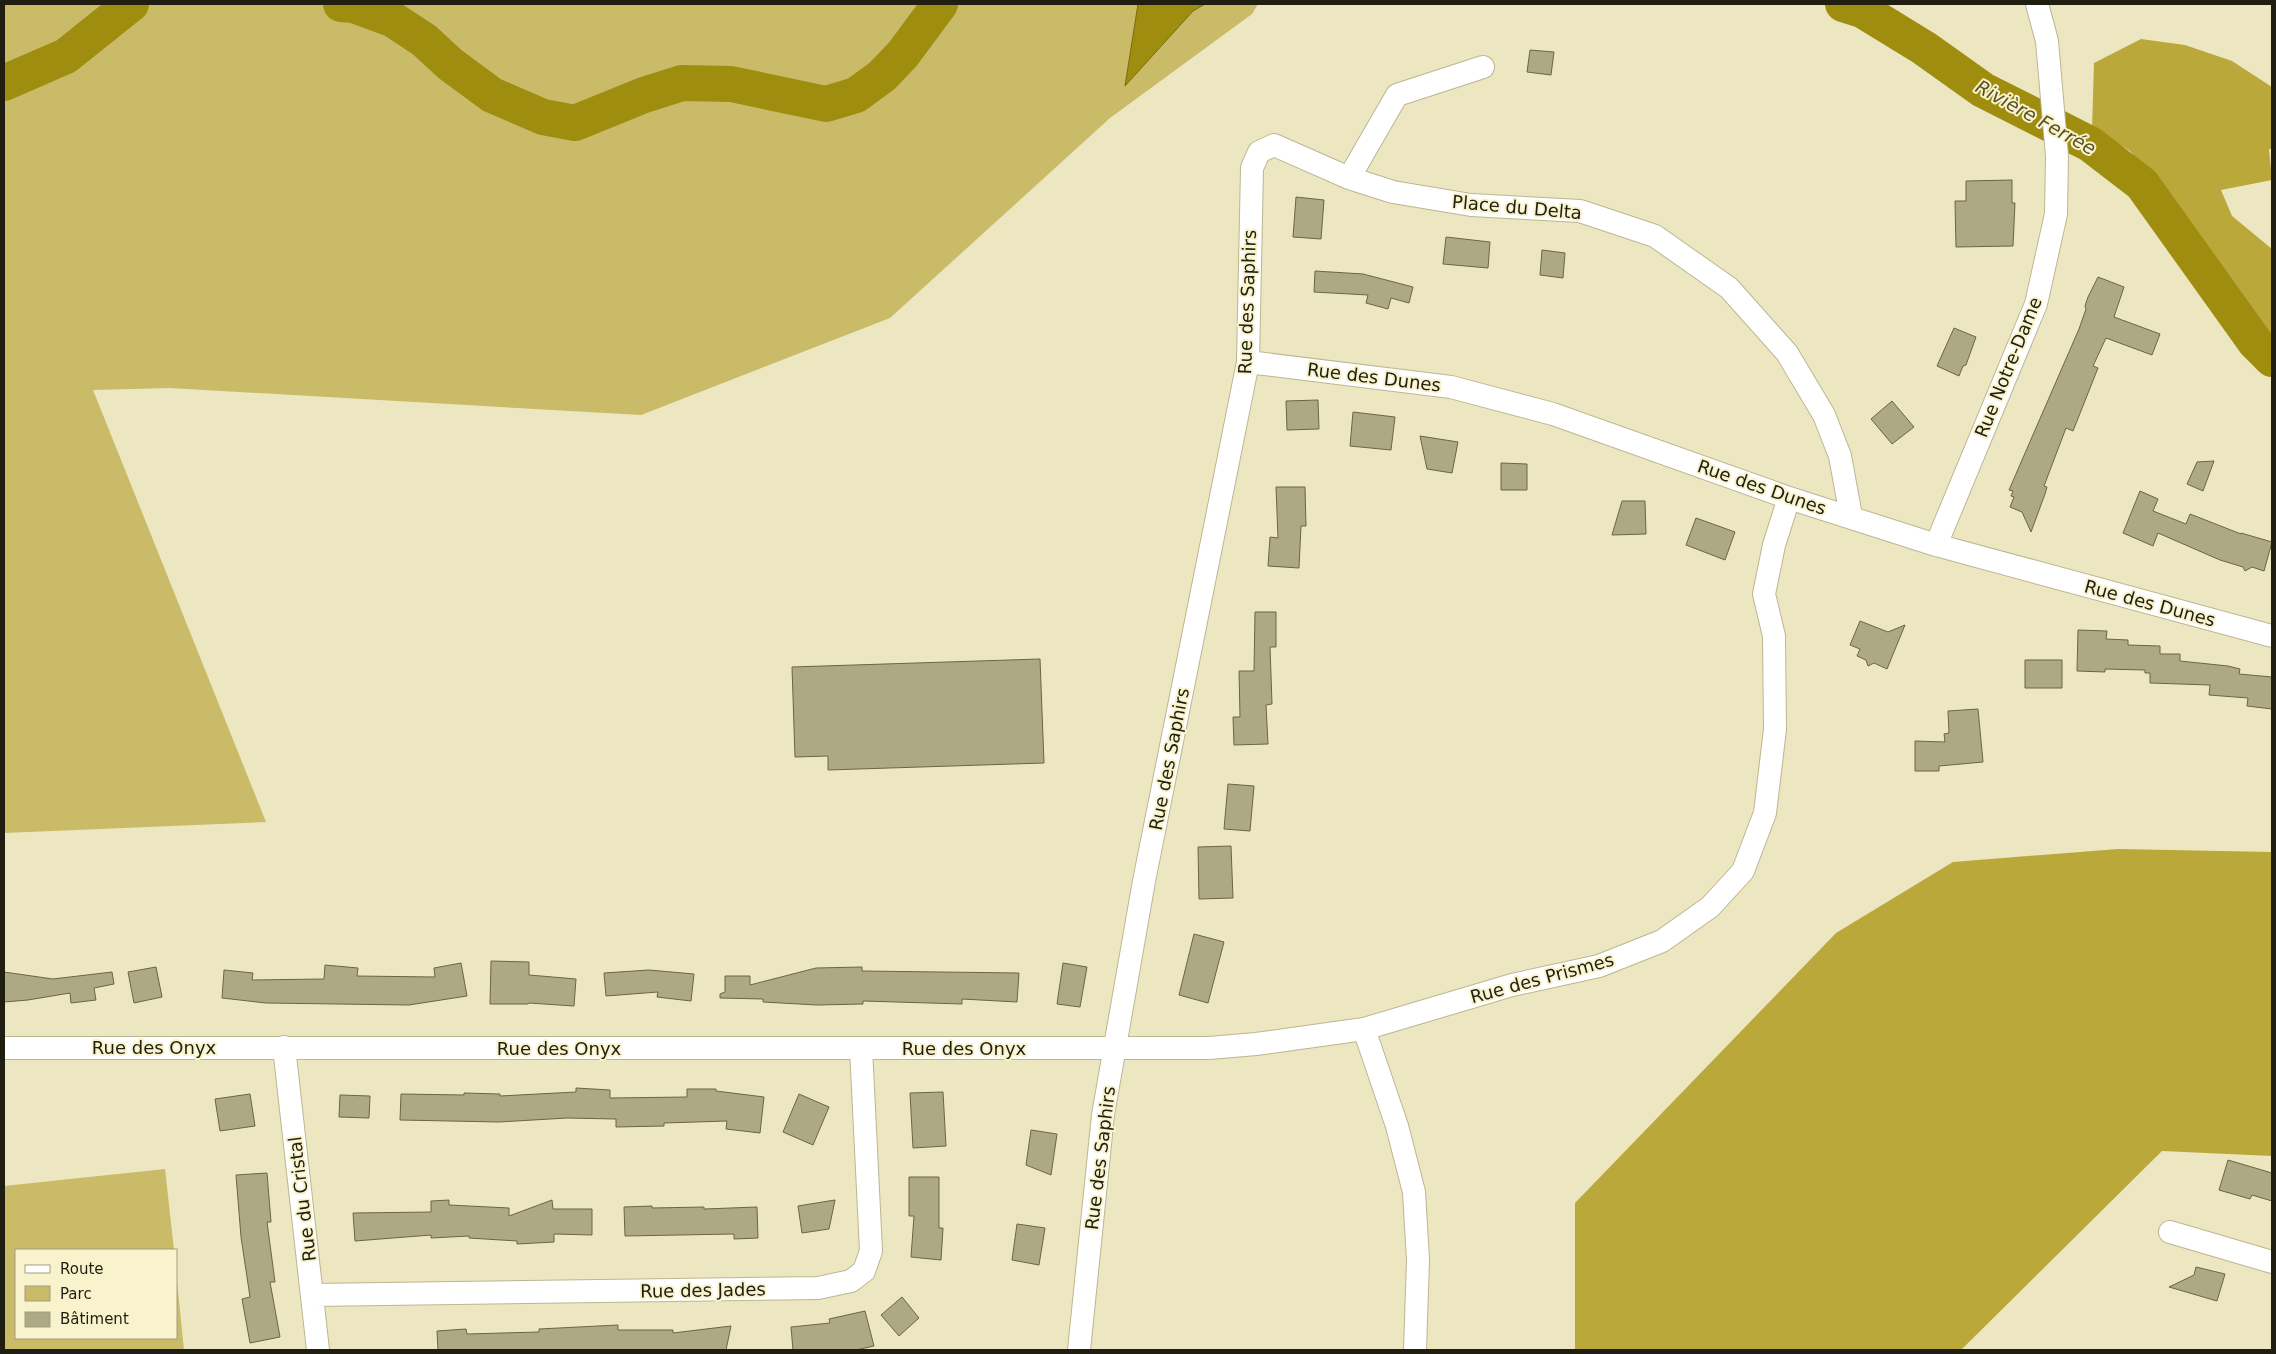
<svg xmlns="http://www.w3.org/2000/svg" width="2276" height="1354" font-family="'DejaVu Sans',sans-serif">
<rect width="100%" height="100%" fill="#ece6c1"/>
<path fill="#c9bb68" d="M4 4H1258L1252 14 1110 118 890 318 641 415 170 388 93 390 266 822 4 833Z
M165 1169 174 1250H16V1338H176V1272L184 1350H4V1186Z"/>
<path fill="#baa93a" d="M2141 39 2185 45 2232 61 2272 87V149H2269L2272 180 2221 190 2232 216 2272 249V335L2208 258 2161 187 2130 151 2092 128 2094 63Z
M2118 849 2272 852V1156L2162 1151 1961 1350H1575V1203L1836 933 1953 862Z"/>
<path fill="#9f8d0f" stroke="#796c0f" d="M1138 4H1205L1193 11 1125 86Z"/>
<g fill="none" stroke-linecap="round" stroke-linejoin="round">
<path stroke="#9f8d0f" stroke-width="36" d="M341 4 354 5 392 19 424 40 450 64 492 95 543 117 575 123 644 95 682 83 731 84 826 104 856 95 882 76 903 54 940 4
M1843 4 1862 10 1924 48 1983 90 2090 144 2142 184 2255 342 2272 359
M4 83 66 56 131 4"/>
</g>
<path fill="#aea985" stroke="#6a6543" d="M1530 50 1554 52 1551 75 1527 72Z
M2012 180V203H2015L2013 246 1956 247 1955 201H1966V181Z
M1296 197 1324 200 1321 239 1293 237Z
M1446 237 1490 242 1488 268 1443 264Z
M1542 250 1565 253 1563 278 1540 275Z
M1315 271 1363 274 1413 287 1409 303 1391 298 1388 309 1366 303 1368 295 1314 292Z
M2098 277 2124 287 2114 317 2160 334 2152 355 2106 338 2093 366 2098 368 2073 431 2066 428 2044 486 2047 487 2045 494 2031 532 2022 512 2010 507 2014 497 2011 496 2013 491 2009 490 2079 329 2086 309 2085 306 2088 297Z
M1954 328 1976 337 1966 365 1963 366 1959 376 1937 366Z
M1318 400 1319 429 1287 430 1286 401Z
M1892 401 1914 427 1892 444 1871 419Z
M1353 412 1395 417 1391 450 1350 446Z
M1420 436 1458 442 1452 473 1427 469Z
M2214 461 2203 491 2187 484 2197 462Z
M1501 463 1527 464V490H1501Z
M1276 487H1305L1306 526H1301L1299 568 1268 566 1270 537 1278 538Z
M2140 491 2158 499 2153 511 2186 524 2190 514 2241 534V533L2272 542 2264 571 2252 567 2245 571 2243 567 2220 560 2158 533 2153 546 2123 533Z
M1622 501H1645L1646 534 1612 535Z
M1696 518 1735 532 1725 560 1686 545Z
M1255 612H1276V647H1270L1272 704 1266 705 1268 744 1234 745 1233 717H1240L1239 671H1254Z
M1860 621 1888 632 1905 625 1887 669 1874 663 1868 666 1866 660 1857 656 1860 649 1850 645Z
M2078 630 2107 631 2106 639 2128 640V645L2160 646V654H2180V661L2228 666 2240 669 2239 674 2272 677V709L2247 706 2248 698 2209 695 2210 685 2150 683V673H2145V670L2105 669V672L2077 671Z
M1040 659 1044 763 828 770V756L795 757 792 667Z
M2025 660H2062V688H2025Z
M1978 709 1983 762 1939 766V771H1915V741L1945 742 1944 734 1949 733 1948 711Z
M1228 784 1254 786 1250 831 1224 829Z
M1231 846 1233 898 1199 899 1198 847Z
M1194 934 1224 942 1208 1003 1179 995Z
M491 961 529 962V975L576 979 574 1006 529 1003 528 1004H490Z
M461 963 467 996 409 1005 266 1003 222 998 224 970 253 973 252 980 324 979 325 965 358 968 357 976 435 977 434 968Z
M1063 963 1087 967 1080 1007 1057 1004Z
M156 967 162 997 134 1003 128 972Z
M862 967V971L1019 973 1017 1002 962 999V1004L863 1001V1004L817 1005 763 1002V999L720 998V994L725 992V976H750V985L816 968Z
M649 970 694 974 691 1001 657 997 658 992 606 996 604 973Z
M4 972 53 979 112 972 114 984 94 988 96 1000 71 1003 70 993 28 1000 4 1002Z
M576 1088 610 1090V1098L687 1097V1089H716V1091L764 1097 760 1133 726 1129 727 1121 664 1123V1126L616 1127V1119L567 1118 499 1122 400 1120 401 1094 464 1095V1093L500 1094V1096L576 1092Z
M943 1092 946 1146 913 1148 910 1093Z
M250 1094 255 1126 220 1131 215 1099Z
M799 1094 829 1107 813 1145 783 1132Z
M340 1095 370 1096 369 1118 339 1117Z
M1031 1130 1057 1134 1051 1175 1026 1165Z
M2228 1160 2272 1173V1201L2252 1195 2250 1199 2219 1190Z
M267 1173 271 1222H267L275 1282H270L280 1337 250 1343 242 1299 250 1297 241 1237 236 1175Z
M909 1177H939V1228H943L941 1260 911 1257 914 1216H909Z
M449 1200V1205L509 1208V1216L552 1200 553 1209H592V1235L554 1234V1242L517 1244V1241L469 1238V1236L431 1238V1235L355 1241 353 1213 431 1212V1201Z
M835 1200 829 1229 802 1233 798 1206Z
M652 1206V1208L704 1207V1209L757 1207 758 1238 734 1239V1234L625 1236 624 1207Z
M1017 1224 1045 1228 1039 1265 1012 1260Z
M2196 1267 2225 1274 2217 1301 2169 1287 2194 1275Z
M902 1297 919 1318 899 1336 881 1315Z
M865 1311 874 1346 856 1350H793L791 1327 830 1323 829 1319Z
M618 1325V1330H673V1333L731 1326 726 1350H438L437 1331 466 1329 467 1334 539 1332V1329Z"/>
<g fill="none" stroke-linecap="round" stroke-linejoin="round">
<defs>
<path id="minor" d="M1349 178 1397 95 1483 67
M1248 362 1451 387 1553 414 1789 498 1936 545 2272 636
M1936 545 2036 304 2056 214 2057 156 2047 41 2037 4
M1364 1029 1397 1126 1414 1192 1418 1260 1415 1350
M284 1047 318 1350
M4 1048H1209L1256 1044 1364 1029 1512 985 1599 966 1662 941 1710 907 1743 871 1765 813 1775 729 1774 636 1764 594 1774 545 1789 498
M2170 1232 2272 1262
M313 1295 818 1288 851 1281 864 1271 871 1251 861 1048
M1079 1350 1103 1115 1144 881 1248 362 1252 168 1259 152 1274 145 1349 178 1393 192 1471 205 1580 211 1655 236 1729 288 1787 353 1824 415 1840 456 1851 516"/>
</defs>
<use href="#minor" stroke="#bcb692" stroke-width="24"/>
<use href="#minor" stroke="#fff" stroke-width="22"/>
</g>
<g text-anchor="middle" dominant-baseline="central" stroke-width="4" stroke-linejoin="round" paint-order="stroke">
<g font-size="18" fill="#201e10" stroke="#f9f3cd">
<text transform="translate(1517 207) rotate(5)">Place du Delta</text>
<text transform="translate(1247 302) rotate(-88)">Rue des Saphirs</text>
<text transform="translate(2008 367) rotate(-68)">Rue Notre-Dame</text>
<text transform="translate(1374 377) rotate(7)">Rue des Dunes</text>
<text transform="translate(1762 487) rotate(19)">Rue des Dunes</text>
<text transform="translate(2150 603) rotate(15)">Rue des Dunes</text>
<text transform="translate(1169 759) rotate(-79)">Rue des Saphirs</text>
<text transform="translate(1542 978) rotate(-15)">Rue des Prismes</text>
<text x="154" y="1047">Rue des Onyx</text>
<text x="559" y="1048">Rue des Onyx</text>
<text x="964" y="1048">Rue des Onyx</text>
<text transform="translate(1100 1158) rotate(-83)">Rue des Saphirs</text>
<text transform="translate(302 1199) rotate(-97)">Rue du Cristal</text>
<text transform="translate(703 1290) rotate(-1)">Rue des Jades</text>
</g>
<g font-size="19" font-style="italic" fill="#595226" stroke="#f9f3cd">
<text transform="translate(2036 117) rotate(29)">Rivière Ferrée</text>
</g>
</g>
<rect width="2276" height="1354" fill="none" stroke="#201e10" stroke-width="10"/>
<rect x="15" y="1249" width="162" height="90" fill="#f9f3cd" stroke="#a29e81"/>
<rect x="25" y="1265" width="25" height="8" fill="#ffffff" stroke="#a29e81"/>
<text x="60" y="1274" font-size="15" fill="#201e10">Route</text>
<rect x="25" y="1286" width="25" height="15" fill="#c9bb68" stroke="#a29e81"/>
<text x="60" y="1299" font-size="15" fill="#201e10">Parc</text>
<rect x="25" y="1312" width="25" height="15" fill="#aea985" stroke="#a29e81"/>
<text x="60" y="1324" font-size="15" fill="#201e10">Bâtiment</text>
</svg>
